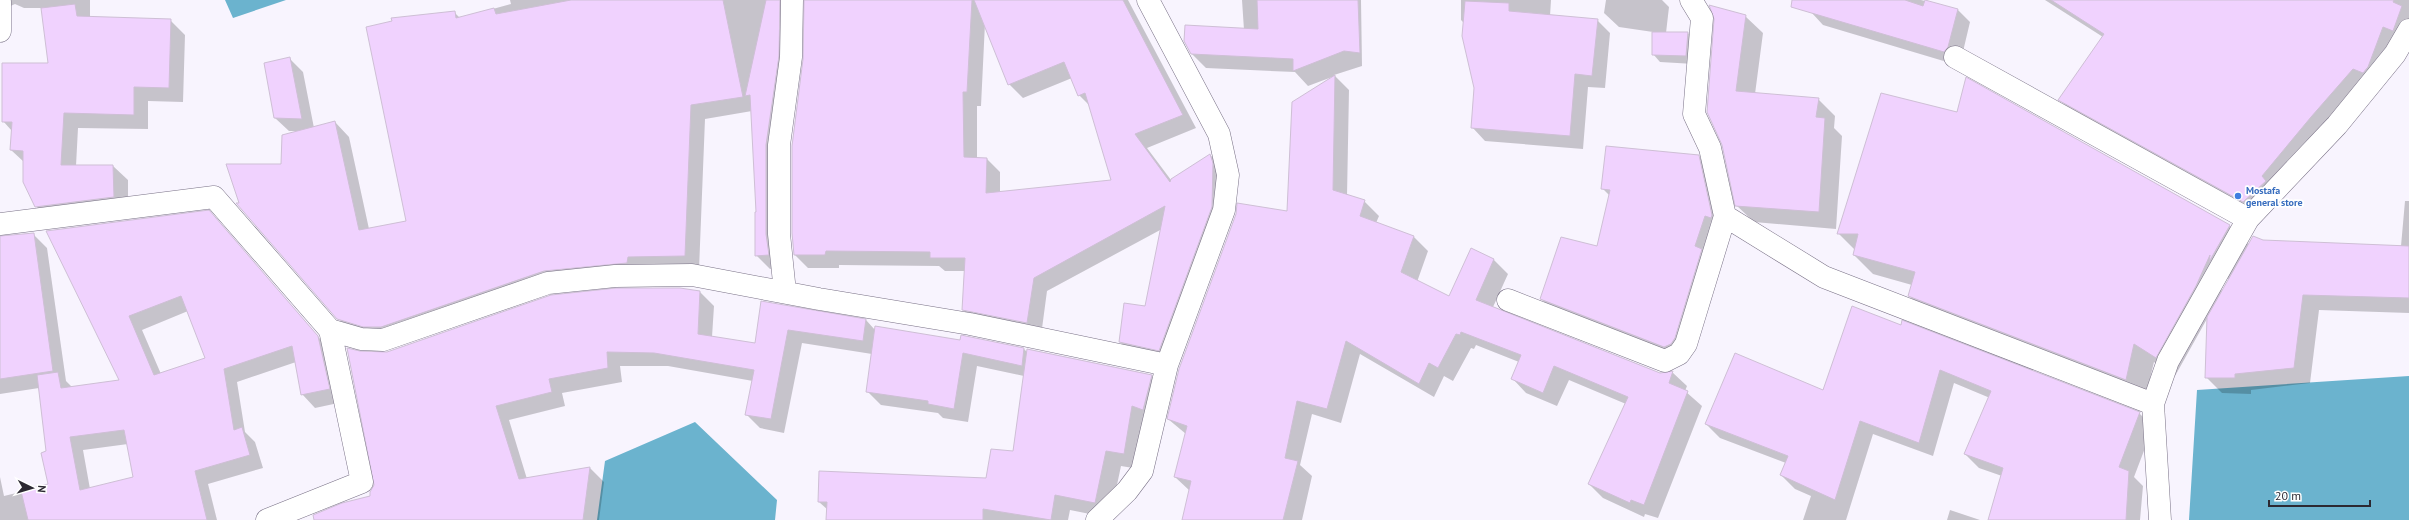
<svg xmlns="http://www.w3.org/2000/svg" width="2409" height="520" font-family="'PT Sans',sans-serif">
<rect width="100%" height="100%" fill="#f8f4fe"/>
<path fill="#6bb3ce" d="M225 0H286L233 18Z
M2409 376V520H2189L2197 390Z
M695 422 777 500 775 520H597L605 461Z"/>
<path fill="#0003" fill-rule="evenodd" d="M0 0H90V17L170 20 185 35 183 102 148 101V129L78 128 76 166H113L128 180V212L50 221 36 206 24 162 11 150 12 131 3 121 49 64 42 8H24L15 4 6 8Z
M510 0H795L782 269H770L756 255 758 213 752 111 705 119 699 270 559 285 396 341 352 333 338 318 282 165 297 131H289L275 118 290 59 303 72 314 128 335 122 349 137 369 229 407 221 454 12 460 18 511 4Z
M805 0H1128L1196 128 1147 148 1171 180 1210 155 1224 168 1173 364 1134 356 1120 342 1146 307 1162 229 1047 291 1041 336 977 323 963 310 965 271H945L939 266 839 265V268H808L795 255 804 59ZM985 23 1009 84 1023 98 1072 78 1079 95 1090 106 1113 181 1000 192V172L987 159 977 158V106H981Z
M1242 0H1361L1362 66 1334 75 1349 90 1347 196 1364 201 1379 216 1376 223 1414 237 1428 251 1417 282 1449 298 1471 250 1494 260 1508 274 1493 307 1660 374 1672 372 1687 386 1685 391 1702 406 1658 518 1645 514 1644 517 1603 498 1589 484 1626 404 1569 380 1557 406 1526 393 1512 378 1519 362 1476 345 1474 349 1471 348 1453 381 1444 376 1434 397 1360 354 1341 423 1312 414 1300 465 1312 476 1302 520H1183L1190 491 1175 477 1186 434 1168 419 1288 212 1332 77 1308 86 1295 72 1206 68 1191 53 1244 30Z
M1461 0H1551L1550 16 1597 20 1610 33 1605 88 1588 87 1583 149 1485 141 1472 127 1476 88 1464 23 1461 20Z
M1606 0H1662L1669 7 1666 33H1688L1696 41 1694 64 1660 62 1653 54V32L1619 27 1604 13Z
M1814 0H1921L1957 9 1970 22 1961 60 1957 65 1823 25 1811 12Z
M2045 0H2409V35L2256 214 2072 112 2059 99 2103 37Z
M1745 16 1763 33 1755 94 1818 99 1835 116 1834 128 1842 136 1836 229 1754 222 1736 205 1723 145Z
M1967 79 2230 226 2249 245 2262 241 2401 246 2405 201H2409V313L2319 310 2310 383 2251 390V394L2222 393 2206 377 2208 317 2175 376 2154 362 2145 399 1929 315 1909 296 1912 285 1873 274 1854 255 1855 250 1839 234 1958 113ZM2227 278 2229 280 2223 291 2221 290Z
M1698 156 1712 170 1725 230 1684 358 1555 312 1541 299 1598 248 1610 196 1602 188Z
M209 211 321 340 343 402 315 408 302 394 296 362 237 382 245 432 255 442 263 468 208 484 217 520H0V477L4 496 49 485 47 452 39 388 0 394V237L33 234 47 248 66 381 72 387 120 381 48 232ZM188 311 207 358 161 374 142 330ZM128 444 134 478 90 489 83 450Z
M700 292 714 306 712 337 756 344 762 302 866 320 875 330 1024 349 1027 352 1151 376 1167 391 1139 469 1121 466 1110 518 1070 510 1068 520H827L828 510 819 502 987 479 1013 453 1024 376 977 366 968 422 943 418 938 413 881 405 867 391 872 354 802 343 784 433 760 428 746 414 753 381 668 366H620L622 382 562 393 565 406 509 420 527 479 590 468 604 482 599 520H336L371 497 375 479 360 352 387 353Z
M1852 308 2139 413 2153 427 2134 477 2143 486 2140 520H1989L2002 476 1979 468 1965 454 1990 398 1954 383 1933 456 1873 434 1846 520H1803L1811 496 1795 489 1781 475 1786 463 1720 438 1706 424 1823 392Z
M1950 510 1980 520H1947Z"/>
<path fill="#f0d2fe" stroke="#cebfd5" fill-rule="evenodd" d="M571 0H723L743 97 691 105 685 256 628 257 627 263 544 271 381 327H363L337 319 236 203H239L226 164H281L282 135 335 121 359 230 406 221 366 27 392 21 391 18 455 11 456 18 494 8 496 14Z
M766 0H780L779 56 766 145V234L769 255 755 256V212H756L750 95 745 96Z
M804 0H972L967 92H963L964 157 987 158 986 193 1111 180 1085 93 1078 96 1064 62 1008 85 974 0H1123L1183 115 1135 134 1170 182 1171 179 1210 154 1213 163 1212 207 1159 351 1119 342 1124 303 1145 306 1165 206 1034 278 1027 323 962 310 965 258H930V252L826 251 825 255H794L792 233V146L803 59Z
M1257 0H1358L1360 53 1344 51 1293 71V59L1191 54 1184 41 1185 25 1258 29Z
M1792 0H1905L1923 6 1925 0 1958 9 1948 47 1944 52 1791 7Z
M2051 0H2394L2393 2 2402 6 2393 31 2383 27 2368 67 2363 73 2353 69 2311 117 2262 176 2266 181 2243 202 2058 100 2104 34Z
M1465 1 1509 3V11L1598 19 1592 76 1575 74 1570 136 1471 128 1474 88 1462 36Z
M75 4 77 16 171 19 169 88 134 87V115L64 113 61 165H113L114 197 35 207 23 182V151L10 150 12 122H2V63H48L41 8Z
M1709 5 1746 15 1736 91 1819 98 1816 117 1825 118 1819 212 1735 206 1722 145 1707 112 1714 19Z
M1652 32H1688L1686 56 1652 55Z
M290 57 302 119 274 118 264 63Z
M1335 75 1333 190 1365 200 1360 216 1414 236 1401 272 1449 296 1471 248 1494 259 1476 300 1660 373 1673 371 1669 383 1688 391 1644 505 1631 500 1630 503 1588 484 1628 397 1554 366 1543 393 1511 379 1521 355 1461 332 1460 335 1456 334 1438 368 1429 363 1419 384 1346 341 1327 409 1297 401 1285 458 1298 461 1283 520H1182L1191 481 1174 477 1187 426 1167 419 1179 369 1236 214 1237 203 1287 211 1292 102Z
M1966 77 2230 225 2209 262 2210 255 2196 286 2156 358 2134 344 2126 380 1908 296 1915 272 1853 255 1858 234H1837L1881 93 1957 112Z
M1606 146 1699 155 1712 215 1711 218 1705 216 1695 246 1702 249 1675 338 1671 344 1664 347 1540 299 1561 237 1597 246 1610 190 1601 189Z
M209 210 318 336 330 389 301 395 292 346 224 369 234 430 242 427 250 455 195 471 207 520H28L21 491 48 484 41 453 46 451 37 375 58 372 61 388 119 380 46 231ZM181 296 205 358 154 375 129 316ZM124 430 133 477 80 490 70 437Z
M34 233 53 371 0 379V236Z
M2253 236 2263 240 2409 246V298L2303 295 2294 368 2235 374V378H2205L2207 317Z
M616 288H680L700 291 698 334 755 343 761 301 866 319 863 341 788 330 771 419 745 415 754 370 654 353 607 352 608 368 549 379 552 392 496 406 519 479 590 467 583 520H314L313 515 342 503 370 496V492L374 485 347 348 360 351 387 352 551 295Z
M1852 306 1901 325 1902 320 2140 412 2119 467 2129 471 2126 520H1988L2003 468 1964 454 1991 391 1940 370 1919 443 1860 421 1835 500 1780 475 1788 456 1705 424 1735 353 1823 390Z
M875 326 960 340 961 335 1024 348 1022 366 963 353 954 409 928 404V401L866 392Z
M1027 349 1152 375 1143 410 1132 406 1124 454 1106 451 1095 503 1055 495 1051 520 983 509V520H826L827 502H818L819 471 986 478 991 449 1013 451Z"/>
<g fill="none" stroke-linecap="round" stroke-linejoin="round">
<defs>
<path id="minor" d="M0 2V31
M1955 57 2248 219
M1725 216 1824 277 2153 404
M0 224 214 197 330 330 361 339 383 340 548 283 615 276 692 275 819 299 970 324 1167 365
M785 292 779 234V145L791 57 792 0
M1508 300 1665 361 1679 354 1686 344 1725 216 1710 148 1694 114 1702 18 1691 0
M267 520 362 482 330 330
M1097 520 1127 491 1142 471 1167 365 1224 210 1228 175 1219 134 1148 0
M2160 520 2153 404 2168 361 2248 219 2337 125 2395 54 2409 30"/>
</defs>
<use href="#minor" stroke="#797186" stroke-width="23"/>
<use href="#minor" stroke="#fff" stroke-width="22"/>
</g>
<circle fill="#3f7fe0" stroke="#fff" stroke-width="1.5" cx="2238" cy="196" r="4"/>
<g text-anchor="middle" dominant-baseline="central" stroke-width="3.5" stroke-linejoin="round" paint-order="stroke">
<g font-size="10" font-weight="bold" fill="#366cbe" stroke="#fff" text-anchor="start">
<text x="2246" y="190">Mostafa<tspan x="2246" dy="12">general store</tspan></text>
</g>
</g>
<g transform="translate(32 488) rotate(95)" stroke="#ffffff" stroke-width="3" paint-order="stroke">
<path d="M0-3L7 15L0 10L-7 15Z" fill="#2c2932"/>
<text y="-6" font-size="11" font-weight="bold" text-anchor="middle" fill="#2c2932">N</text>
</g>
<path d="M2269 500v6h101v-6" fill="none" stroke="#2c2932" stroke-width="2"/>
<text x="2275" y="500" font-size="12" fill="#2c2932" stroke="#ffffff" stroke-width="3" paint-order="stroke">20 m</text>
</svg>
